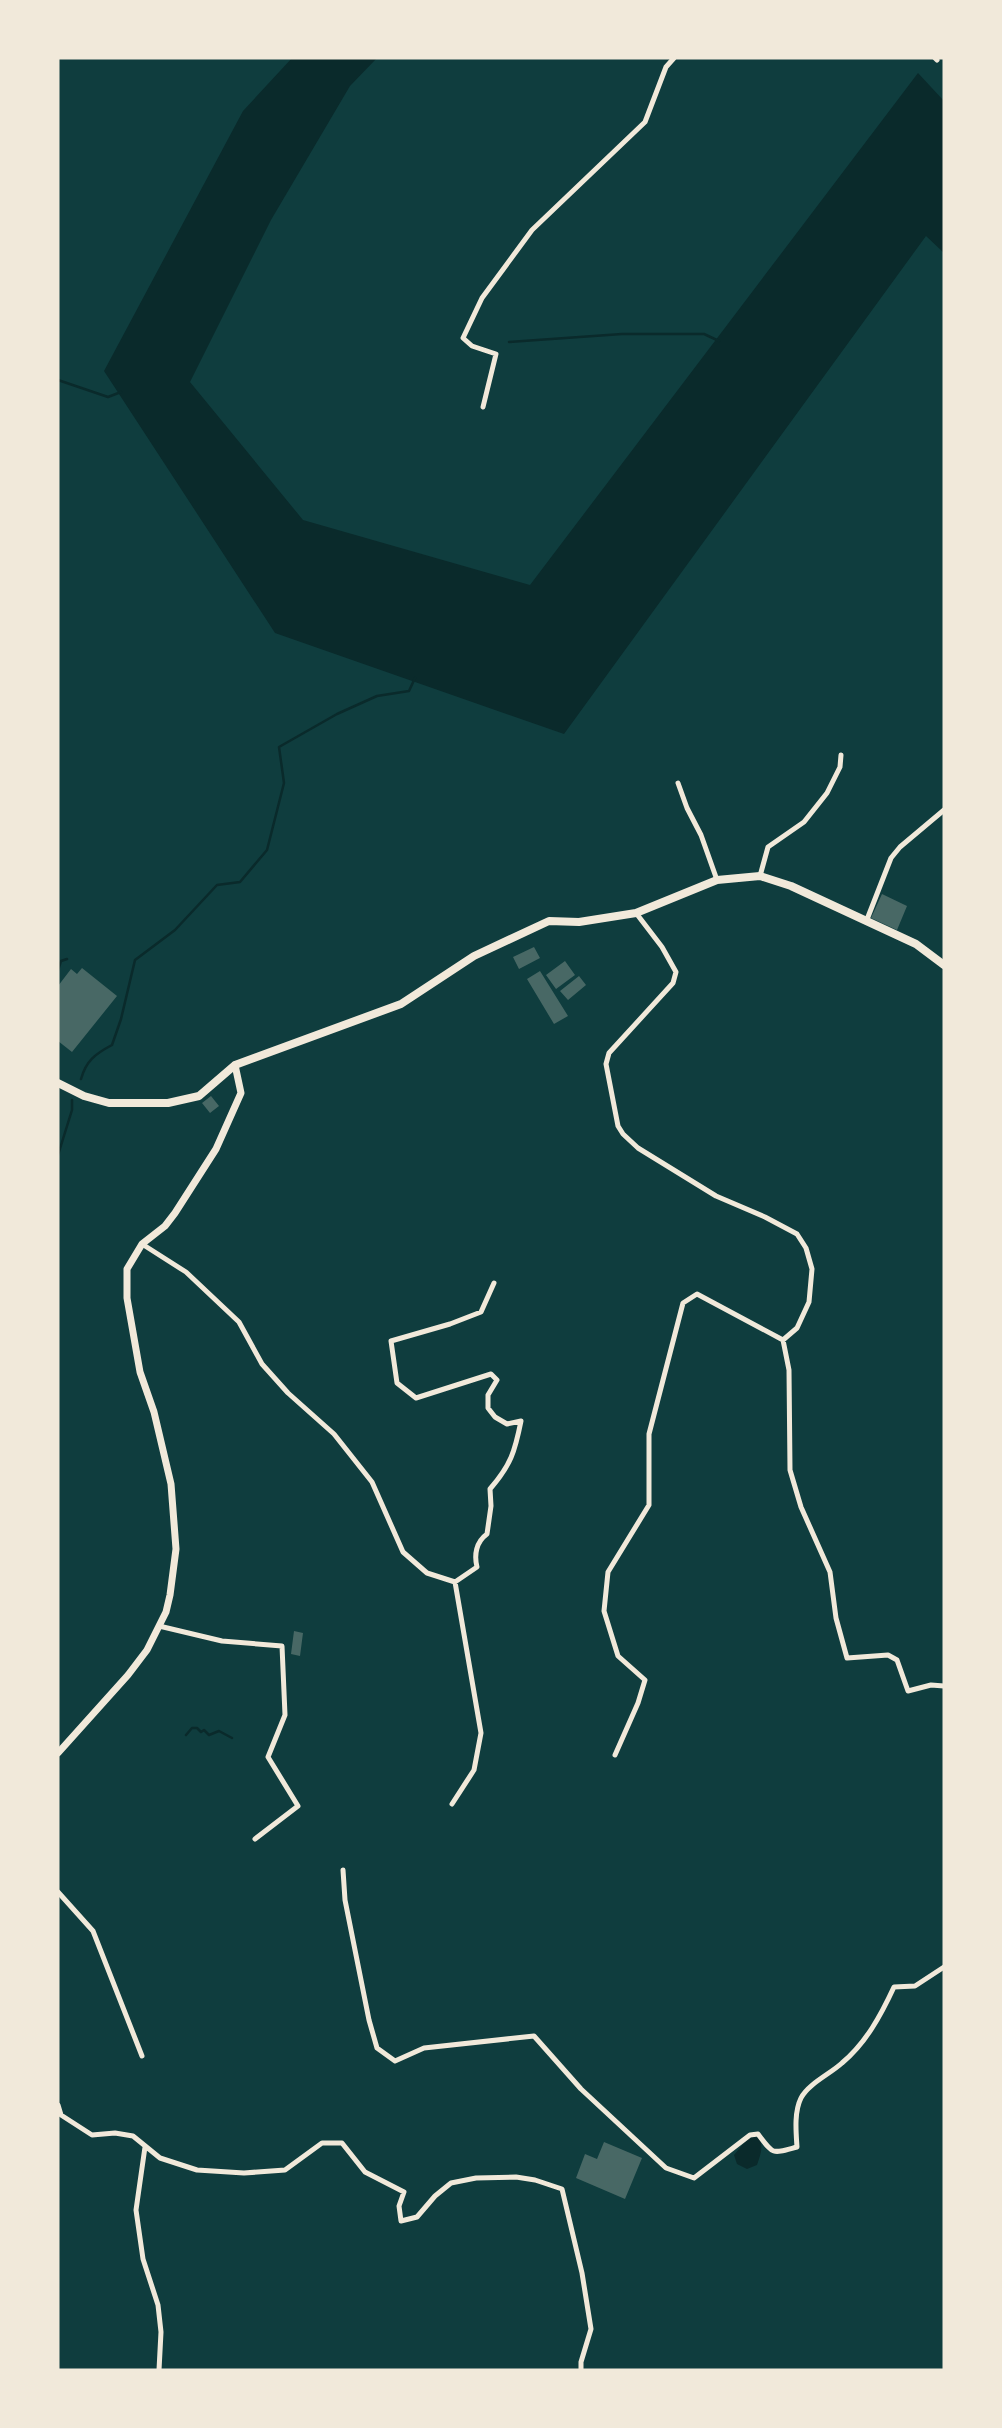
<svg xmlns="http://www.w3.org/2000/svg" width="1002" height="2428" font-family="'PT Serif',serif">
<rect width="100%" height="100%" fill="#0f3d3e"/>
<path fill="#0a2a2b" d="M292 58H377L350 86 271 220 190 382 303 520 530 585 918 73 944 101V253L926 236 564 734 275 633 104 371 243 111Z
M754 2137 759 2138C764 2147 760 2156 757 2165L747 2169 737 2164 734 2155 748 2138Z"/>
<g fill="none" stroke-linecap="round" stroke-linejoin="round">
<path stroke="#0a2a2b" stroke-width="2.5" d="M509 342 622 334H704L719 341
M58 380 108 397 121 392
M58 970 61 961 67 959
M81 1079C86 1061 95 1054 112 1045L121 1019 135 960 175 930 217 885 240 882 267 850 284 783 279 747 337 714 377 696 409 691 415 678
M58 1155 72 1110V1100
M186 1735 192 1728H197L201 1732 204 1730 209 1735 219 1731 232 1738"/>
</g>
<path fill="#486865" d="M882 894 907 906 897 930 871 918Z
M534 947 540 958 519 969 513 957Z
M565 961 575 975 556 989 546 975Z
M82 968 117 996 72 1052 58 1041V986L71 969 77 974Z
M540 971 568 1016 554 1024 527 979Z
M579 976 586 985 568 1000 560 991Z
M211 1096 219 1106 210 1113 202 1103Z
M294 1631 303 1633 300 1656 291 1654Z
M604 2142 642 2158 625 2199 576 2178 585 2154 597 2159Z"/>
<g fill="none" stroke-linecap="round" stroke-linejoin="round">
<path stroke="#f1e9da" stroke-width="5" d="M935 58 937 60
M483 407 496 354 472 346 463 338 482 298 532 230 645 122 666 67 674 58
M678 783 687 808 701 835 717 880
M760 876 768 847 804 822 827 793 840 767 841 755
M866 922 891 858 900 847 944 810
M142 1244 186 1272 239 1322 262 1364 288 1393 334 1434 372 1482 403 1552 427 1573 455 1582 477 1567C474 1555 476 1542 487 1534L491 1506 490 1489C511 1465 515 1451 521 1421L507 1424 495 1417 488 1408V1395L497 1380 491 1374 416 1398 397 1383 391 1341 450 1324 481 1312 494 1283
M783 1340 789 1370 790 1470 801 1507 830 1572 836 1618 847 1658 888 1655 897 1660 908 1691 931 1685 944 1686
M159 1626 222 1641 282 1646 285 1715 268 1757 298 1806 255 1839
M615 1755 638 1703 645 1680 618 1656 604 1611 608 1572 649 1505V1434L683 1303 697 1294 783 1340 797 1328 809 1302 812 1269 806 1248 797 1234 765 1217 716 1196 638 1148 623 1134 618 1126 606 1064 609 1053 673 983 676 972 662 947 636 913
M452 1804 474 1770 481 1733 455 1582
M343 1870 345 1900 369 2020 377 2048 395 2061 424 2048 534 2036 581 2089 666 2168 694 2178 750 2135 758 2134C774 2155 771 2154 797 2147 796 2132 794 2112 801 2098 808 2084 830 2074 842 2063 866 2043 881 2015 894 1987L915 1986 944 1967
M58 1892 93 1931 142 2056
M58 2105 61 2115 92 2135 115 2133 133 2136 160 2158 197 2170 244 2173 285 2170 322 2143H342L365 2172 404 2192 399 2206 401 2221 417 2217 435 2196 451 2183 476 2178 516 2177 535 2180 562 2189 582 2273 591 2329 581 2362V2370
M145 2147 136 2210 143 2259 158 2305 161 2332 159 2370"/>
<path stroke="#f1e9da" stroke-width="7" d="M58 1753 128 1675 147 1650 166 1612 170 1595 176 1549 171 1484 154 1412 140 1372 127 1298V1269L142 1244 165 1226 175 1213 216 1149 241 1093 235 1065"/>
<path stroke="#f1e9da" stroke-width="8" d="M58 1083 84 1096 109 1103H168L199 1096 235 1065 401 1004 474 956 549 921 579 922 636 913 717 880 760 876 791 886 916 944 944 965"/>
</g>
<rect width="1002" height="2428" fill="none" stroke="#f1e9da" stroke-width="119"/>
</svg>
